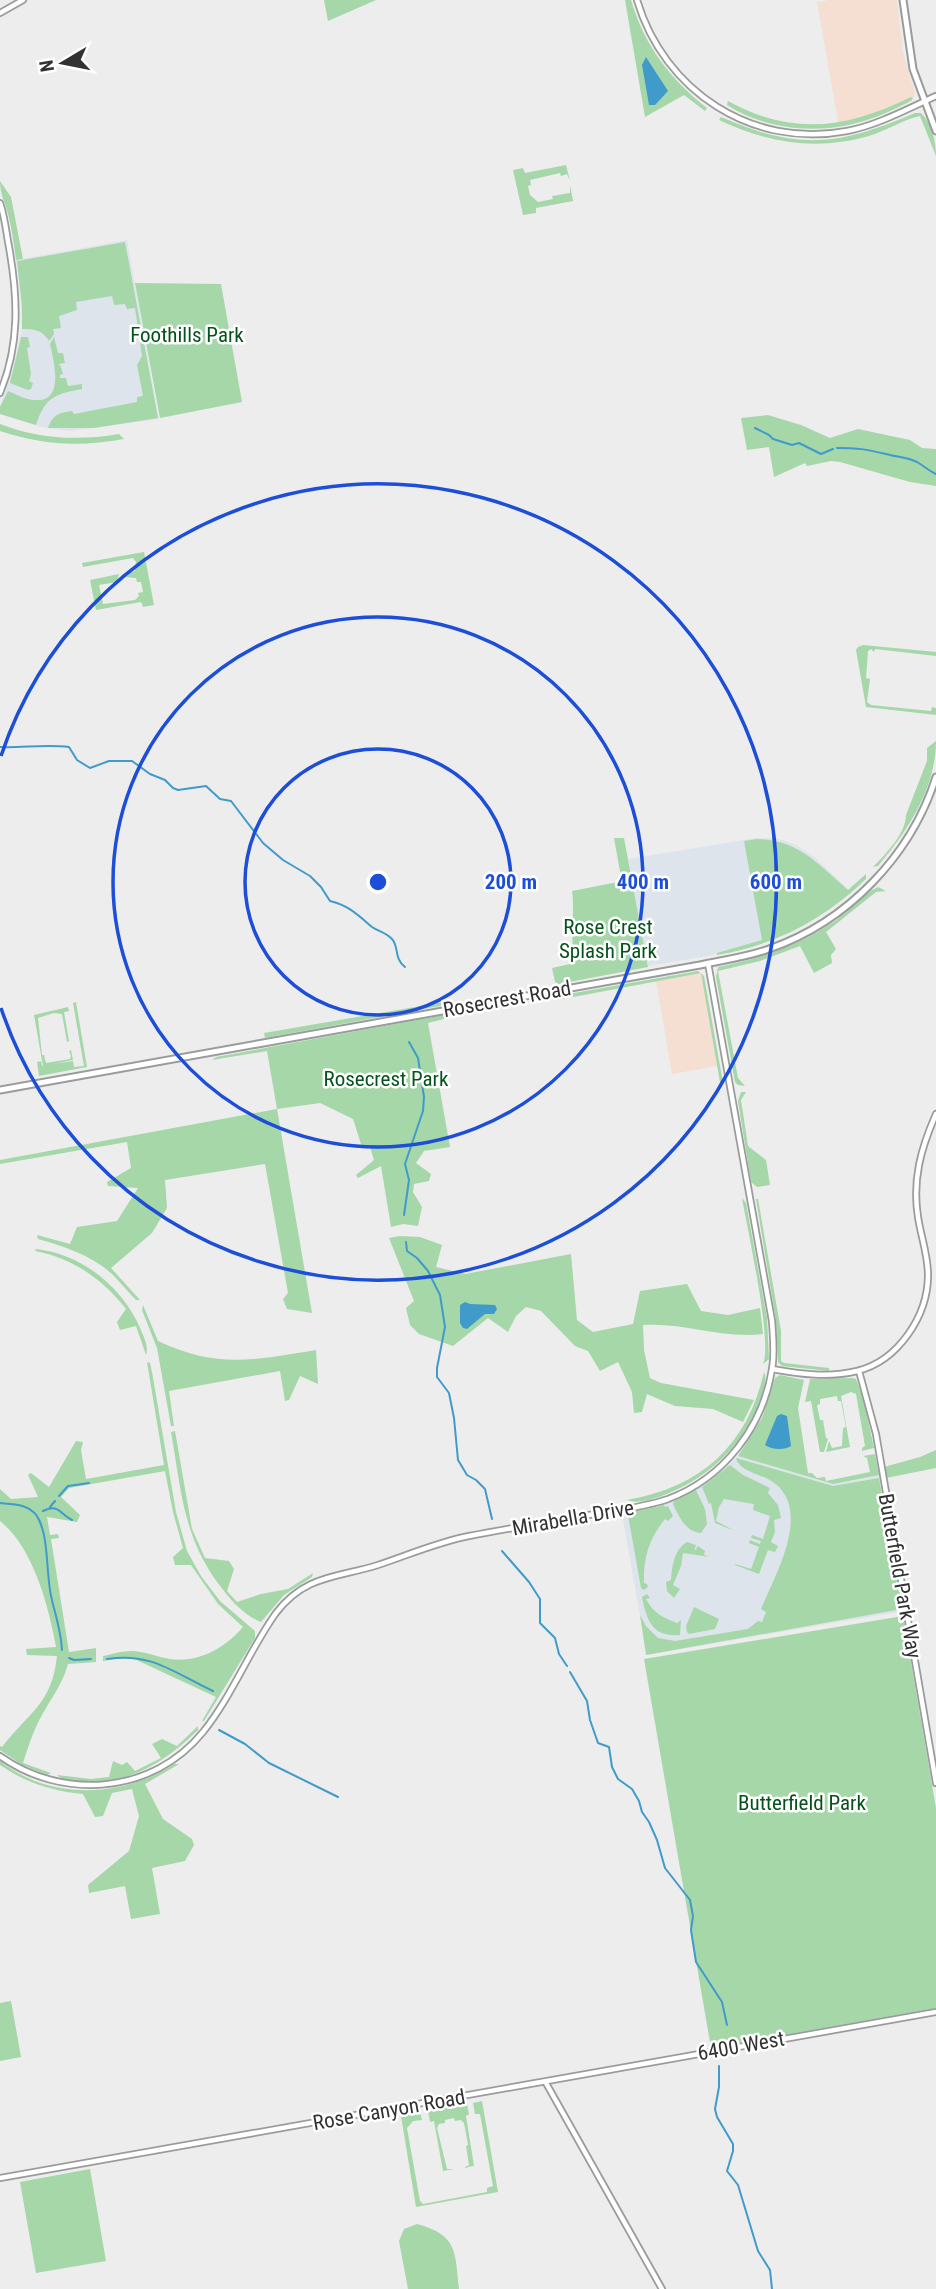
<svg xmlns="http://www.w3.org/2000/svg" width="936" height="2289" font-family="'Roboto Condensed',sans-serif">
<rect width="100%" height="100%" fill="#ededee"/>
<path fill="#f5ded2" d="M829 0H897L903 52 915 94 912 101 875 117 839 127 817 2Z
M702 973 717 1066 672 1074 656 981Z"/>
<path fill="#dee4eb" d="M127 240 159 419 70 431 41 427 0 414V406L16 360 22 327 21 300 16 260Z
M756 838H776L796 845 813 856 852 893 771 941 726 953 648 966 628 859Z
M738 1456 832 1484 879 1475 898 1612 647 1655 622 1514 654 1508 684 1497 710 1481Z"/>
<path fill="#a5d7a9" d="M324 0H376L328 21Z
M625 0H631C644 45 670 79 707 108L705 111 684 95 645 117Z
M911 97 913 99 907 103C894 109 881 116 867 120 822 135 767 131 727 105L728 101C793 137 848 128 911 97Z
M915 113H921C932 123 936 142 936 156L920 116C902 120 886 131 869 136 816 151 768 143 719 120L721 117C799 151 838 146 915 113Z
M566 165 570 181 567 174 561 176 560 173 530 180 531 185 528 186 530 195 538 202 553 199 552 196 570 193V185L573 201 536 208V213L523 215 513 170 523 168 525 173Z
M0 181 11 197 23 259 16 260C14 245 12 229 8 214 5 202 0 194 0 181Z
M125 242 158 418 94 428H48C53 414 59 413 72 411L74 414 137 402V397L143 396 137 365 142 356 135 308 127 309 125 304 114 305 112 296 76 302 77 310 59 316 61 328 53 329 54 334 49 341C42 330 35 329 22 329V306L17 261Z
M135 283 221 284 242 402 160 418Z
M21 337H28L30 347 27 348 31 374 29 381 33 383 31 389 28 390 10 383Z
M54 337 58 353H63L65 363 58 364 60 365 63 374 60 375V378H66L68 386 82 384V389C55 394 45 397 36 425L0 414V407L8 391C16 394 26 400 35 400 66 402 53 360 50 344Z
M768 415 801 425 830 438 858 429 910 440 922 448 936 449V486L910 482 840 462 831 461 807 466 805 463 774 477 769 447 747 450 741 418Z
M0 424C38 439 78 441 119 434L124 439C80 447 42 445 0 431Z
M144 552 154 605 143 607 141 602 96 610 90 580 119 574 117 582 99 585 103 604 135 600 139 596 138 593 143 592 141 582H137L136 578 124 577 123 574 135 571 136 562 133 558 83 567 82 563Z
M863 645 936 652V656L875 649 874 652 871 649 868 651 866 678 870 679 867 702 871 705 931 711 932 707 936 708V715L866 707 856 650 858 647Z
M936 741C936 788 907 832 878 866L873 867C886 854 906 833 906 815L927 761V748Z
M614 838H624L648 967 559 984 555 982 552 968 570 964 574 956C570 935 575 912 572 891L618 882 621 877Z
M757 839C799 840 818 864 848 890L866 874V879C824 920 775 945 717 955V953L762 940 744 841Z
M878 887 886 891 876 892 826 932 836 949 831 955 832 963 814 973 800 946 760 961 718 971 738 1078 745 1086 738 1085 735 1082 716 977 718 967C760 959 800 945 835 921 850 910 862 894 878 887Z
M698 971 704 976 723 1083 721 1088 701 973 557 1000 563 995Z
M76 1002 87 1067 39 1076 37 1062 41 1061 42 1066H43L34 1015 68 1007 69 1011 64 1012 69 1041 67 1042 62 1014 54 1013 38 1018 42 1055H44L46 1063 70 1059 71 1056 69 1051 71 1050 73 1060 53 1064 73 1061 74 1067 84 1066 73 1003Z
M444 1002 440 1006 265 1038 264 1033Z
M444 1015 448 1018 428 1023 450 1147 424 1151 416 1163 431 1174 429 1181 414 1184 413 1192 422 1207 418 1226 403 1224 391 1227 381 1166 358 1178 356 1175 374 1160 370 1147H362L353 1119 320 1103 277 1109 312 1313 287 1309 283 1299 288 1293 265 1164 165 1180 167 1208 152 1233 111 1268 140 1300H136C128 1292 121 1283 113 1275 92 1255 65 1247 38 1239L37 1235 70 1244 77 1227 117 1221 138 1188 108 1186 107 1182 131 1168 127 1142 0 1164V1160L277 1109 267 1051 212 1060 216 1057Z
M741 1092H746L741 1100 748 1146 766 1160 770 1185 757 1187 751 1182 738 1101Z
M742 1198 746 1203 767 1318 769 1359 763 1364C773 1343 747 1227 742 1198Z
M756 1199H758L781 1331V1361L784 1363 829 1368V1371L782 1366 778 1362 776 1321Z
M400 1236 420 1237 442 1245 436 1267 465 1274 571 1254 577 1320 593 1332 633 1324 640 1291 687 1284 701 1311 728 1315 760 1308 763 1334C723 1339 683 1322 643 1325L644 1350 650 1378 661 1383 754 1400 743 1422 713 1409 675 1406 647 1394 642 1412 634 1413 632 1392 618 1362 600 1371 588 1351 575 1346 541 1311 526 1307 516 1316 508 1332 488 1318 453 1346 419 1334 410 1325 406 1308 414 1301 389 1238Z
M36 1249C82 1254 123 1287 141 1330 144 1338 149 1347 146 1355L136 1326 120 1330 117 1322 126 1309C103 1279 72 1258 35 1251Z
M143 1305 158 1341C217 1369 255 1360 316 1350L318 1384 300 1376 289 1400 285 1401 280 1371 169 1391 174 1426H171L157 1348 142 1310Z
M147 1362 150 1363 152 1372 176 1512 187 1551 201 1576 220 1601 255 1631V1638L204 1721H202L216 1697 130 1657 103 1661V1656C112 1654 122 1651 131 1651 144 1651 157 1657 170 1659 199 1663 225 1648 243 1627L218 1604 191 1565H175L173 1557 183 1548 173 1512 165 1471 69 1488 61 1497 80 1515 77 1522 47 1517 50 1535 58 1534 59 1538 51 1539 69 1652 96 1648V1662L68 1664C63 1683 52 1697 42 1715 34 1729 28 1747 23 1763L51 1773 47 1775 22 1765 0 1750V1746L2 1747C29 1712 52 1704 57 1656L27 1655 26 1649 56 1647C49 1607 33 1547 0 1521V1489L11 1499 38 1497 28 1475 31 1473 49 1487 76 1441 83 1442 81 1450 86 1479 164 1465Z
M764 1372C768 1381 763 1390 761 1398 745 1446 705 1481 659 1497 649 1500 636 1504 627 1500 701 1487 747 1446 764 1372Z
M780 1375 804 1380 798 1408 808 1473H812L817 1478 825 1477 826 1481 870 1472 867 1458 863 1456 875 1454 879 1475 833 1484 738 1456 762 1418 775 1378Z
M852 1378 856 1379 864 1401 874 1448 862 1451V1448L865 1446 856 1394 851 1392 841 1396 850 1447 826 1452 829 1441 832 1448 842 1446 843 1428 846 1427 841 1401H838L837 1396 820 1399V1404L817 1405 820 1420H823L826 1438 828 1439 824 1452H820L811 1401 805 1402 810 1379Z
M175 1431 192 1529 205 1558 229 1561 234 1569 227 1591 237 1602 261 1594 288 1589 313 1573 312 1577 284 1595 261 1622C247 1617 233 1603 224 1591 183 1540 182 1494 171 1432Z
M936 1450V1468L886 1478 884 1467 920 1457Z
M736 1458 833 1486 879 1478 902 1609 646 1655 640 1615 646 1626 658 1638 675 1641 748 1629 758 1621 762 1622 766 1612 761 1609C776 1573 817 1503 766 1478 755 1473 739 1470 736 1458Z
M730 1465 743 1475 770 1488 768 1493 778 1505 781 1518 774 1520 775 1532 771 1542 778 1546 775 1552 768 1550 759 1574 735 1565V1564L751 1569 759 1547 749 1543 750 1540 760 1544 761 1541 751 1538 752 1535 763 1539 770 1516 753 1510 754 1504 724 1499 719 1507 716 1521 735 1531 715 1523 711 1503 709 1504 702 1487Z
M696 1490 705 1509 707 1524 701 1533C686 1532 679 1517 673 1504L674 1501Z
M664 1505 665 1507 668 1506 673 1516 668 1521 665 1519C649 1539 643 1558 644 1583L647 1584 648 1587 644 1590 641 1588 628 1515 629 1513Z
M687 1542 696 1545 694 1552 698 1546 705 1551 704 1555 710 1557 683 1553 681 1566 673 1585 680 1589 674 1598 667 1591 666 1582 671 1580C672 1562 676 1548 687 1542Z
M647 1594 650 1598 646 1599C653 1613 664 1618 677 1623L681 1620 680 1635C652 1637 647 1621 642 1597Z
M694 1607 719 1619 715 1629 689 1634 687 1632 686 1626Z
M903 1616 936 1808V2008L711 2048 644 1659Z
M198 1726V1730C164 1763 126 1787 77 1781 69 1780 62 1780 57 1775L91 1779 109 1777 113 1761 122 1765 127 1762 135 1771 161 1758 152 1744 162 1739 177 1746Z
M0 1761C51 1801 121 1798 174 1764H179L145 1784 163 1819 192 1839 194 1845 185 1861 152 1868 160 1914 131 1919 125 1886 89 1893 88 1885 129 1851 139 1816 132 1789 112 1793 103 1816 95 1817 83 1794C52 1791 26 1783 0 1765Z
M11 2001 21 2057 0 2061V2003Z
M482 2101 498 2192 416 2207 401 2116 420 2112 422 2120 413 2121 407 2128 420 2201 423 2204 487 2192V2188L493 2186 480 2114H475L473 2103Z
M467 2104 469 2114 466 2116 474 2166 463 2168 469 2165 466 2146 468 2145 464 2123 461 2120 455 2121 454 2118 445 2120V2123L439 2124 437 2128 447 2169H454L443 2171 434 2121 430 2122 428 2111Z
M90 2169 106 2261 36 2273 20 2182Z
M417 2224C458 2235 455 2252 459 2289H408L399 2241 404 2229Z"/>
<path fill="#409bca" d="M646 57 668 91 655 105H649L642 65Z
M465 1302 470 1304 495 1305 497 1309 494 1314H485L467 1329 463 1328 460 1323V1305Z
M781 1414 787 1416 791 1446C785 1450 772 1450 765 1445L777 1416Z"/>
<g fill="none" stroke-linecap="round" stroke-linejoin="round">
<path stroke="#409bca" stroke-width="2" d="M755 428 769 435 773 439 792 445 799 443 821 454 833 449
M837 448C858 448 865 449 886 454 896 457 907 457 917 462 924 466 929 471 936 474
M0 747C23 748 45 744 69 747L77 760 90 768 109 761H132L150 774 165 780 173 788 178 790 206 786 220 799 231 801 263 843 283 860 310 876 321 887 330 901C348 905 358 915 372 927 378 931 386 933 391 938 400 946 393 958 405 967
M404 1215 409 1180 405 1164 423 1111 424 1097 418 1058 409 1042
M406 1242 407 1251 417 1258 428 1271 440 1295 445 1327 437 1368V1377L449 1393 454 1418 458 1460 467 1475 476 1480 485 1489 492 1519
M59 1496 68 1486 89 1483
M0 1503C10 1504 24 1504 32 1511 39 1515 42 1527 44 1535 48 1555 47 1576 51 1596 55 1614 61 1630 62 1650
M50 1507 55 1501
M43 1511C58 1503 60 1514 72 1520
M502 1551 529 1582 540 1599V1623L555 1638 559 1654 567 1666
M69 1658 74 1660 91 1659
M107 1659C152 1652 174 1673 213 1691
M570 1672 587 1701 590 1720 598 1743 609 1747 612 1767 618 1779 632 1789 639 1801 642 1812 649 1822 657 1840 665 1868 690 1900 693 1916 691 1930 696 1962 722 2002 727 2025
M219 1730 245 1744 269 1763 338 1797
M719 2066V2087L715 2109 717 2117 733 2144V2151L727 2171 738 2185 758 2251 770 2270 772 2289"/>
<defs>
<path id="tertiary" d="M637 0C664 91 752 149 847 131 878 125 907 109 936 96
M0 13 23 0
M0 203C5 217 6 232 9 247 18 298 20 344 0 393
M772 1369C800 1374 829 1378 857 1371 898 1361 928 1316 928 1275 928 1255 921 1237 918 1217 912 1180 921 1148 936 1114
M859 1371 876 1434 936 1783
M0 1756C63 1801 153 1794 203 1732 232 1696 249 1651 276 1613 305 1575 336 1578 378 1565 408 1555 438 1542 469 1536 511 1528 553 1521 595 1514 619 1510 645 1507 668 1499 724 1478 763 1427 772 1369 775 1353 773 1337 772 1321L708 963
M546 2083 662 2289
M0 2178 936 2012"/>
<path id="secondary" d="M903 0 913 69 936 131
M0 1090 700 965C723 960 747 957 769 949 847 922 911 856 936 777"/>
</defs>
<use href="#tertiary" stroke="#9a9b9c" stroke-width="8"/>
<use href="#secondary" stroke="#9a9b9c" stroke-width="9"/>
<use href="#tertiary" stroke="#fff" stroke-width="4.5"/>
<use href="#secondary" stroke="#fff" stroke-width="5"/>
</g>
<g fill="none" stroke="#1d4ed8" stroke-width="3.5">
<circle cx="378" cy="882" r="133"/>
<circle cx="378" cy="882" r="265"/>
<path d="M1 756A398 398 0 1 1 1 1008"/>
</g>
<g text-anchor="middle" dominant-baseline="central" stroke-width="5" stroke-linejoin="round" paint-order="stroke">
<g font-size="21" fill="#05531c" stroke="#fff">
<text x="187" y="335">Foothills Park</text>
<text x="608" y="927">Rose Crest<tspan x="608" dy="24">Splash Park</tspan></text>
<text x="386" y="1079">Rosecrest Park</text>
<text x="802" y="1803">Butterfield Park</text>
</g>
<g font-size="21" fill="#323233" stroke="#fff">
<text transform="translate(507 999) rotate(-10)">Rosecrest Road</text>
<text transform="translate(573 1518) rotate(-10)">Mirabella Drive</text>
<text transform="translate(900 1576) rotate(80)">Butterfield Park Way</text>
<text transform="translate(741 2046) rotate(-10)">6400 West</text>
<text transform="translate(389 2110) rotate(-10)">Rose Canyon Road</text>
</g>
</g>
<circle cx="378" cy="882" r="10" fill="#1d4ed8" stroke="#fff" stroke-width="3.5"/>
<g font-size="21" text-anchor="middle" font-weight="bold" fill="#1d4ed8" stroke="#fff" stroke-width="5" stroke-linejoin="round" paint-order="stroke">
<text x="511" y="889">200 m</text>
<text x="643" y="889">400 m</text>
<text x="776" y="889">600 m</text>
</g>
<g transform="translate(63 63) rotate(260)" stroke="#ffffff" stroke-width="5" paint-order="stroke">
<path d="M0-5L12 26L0 18L-12 26Z" fill="#323233"/>
<text y="-10" font-size="19" font-weight="bold" text-anchor="middle" fill="#323233">N</text>
</g>
</svg>
